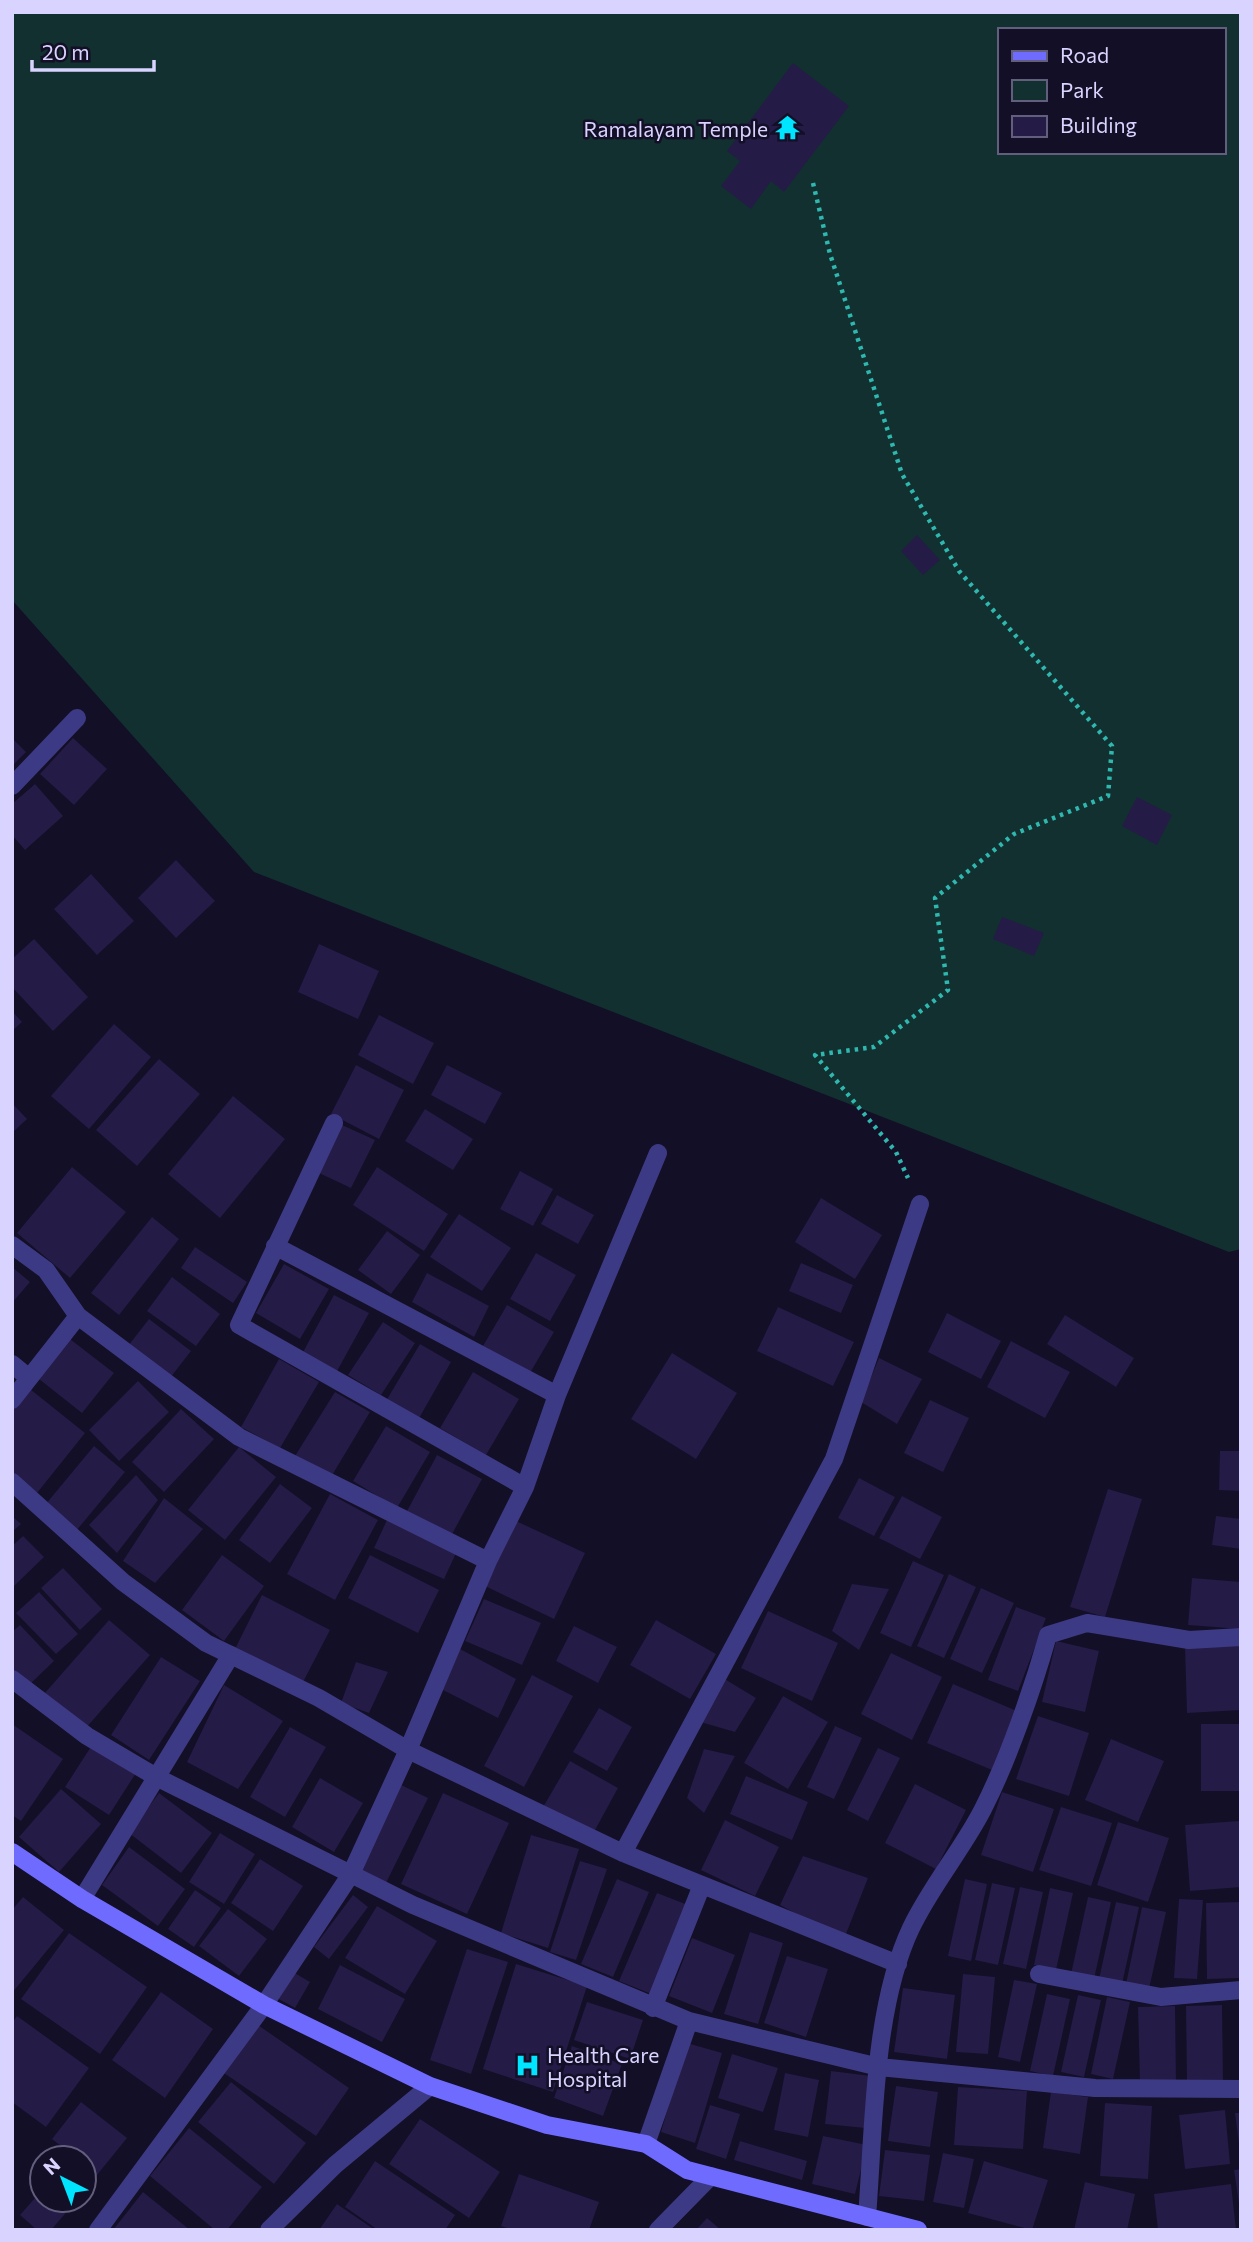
<svg xmlns="http://www.w3.org/2000/svg" width="1253" height="2242" font-family="Commissioner,sans-serif">
<rect width="100%" height="100%" fill="#130f26"/>
<path fill="#12302f" fill-rule="evenodd" d="M12 12H1241V1249L1229 1252 254 872 12 600ZM999 30H1223V152H999Z"/>
<path fill="#241b47" d="M793 63 849 106 784 192 771 181 751 209 721 186 740 161 727 151Z
M917 535 940 560 923 575 901 551Z
M12 738 26 752 12 766Z
M73 738 107 769 74 805 40 774Z
M35 784 63 816 25 850 12 835V804Z
M1137 797 1172 815 1157 845 1122 826Z
M176 860 215 901 176 938 138 898Z
M91 874 134 921 97 955 54 909Z
M1002 917 1044 933 1034 956 993 939Z
M34 939 88 997 53 1031 12 987V959Z
M319 944 379 971 358 1019 298 992Z
M12 1011 22 1022 12 1031Z
M379 1015 434 1043 413 1084 358 1055Z
M114 1024 151 1057 89 1129 51 1096Z
M159 1059 200 1094 137 1166 96 1130Z
M356 1065 404 1090 379 1139 331 1114Z
M447 1065 502 1093 485 1124 431 1095Z
M233 1096 285 1139 220 1218 168 1174Z
M12 1103 27 1119 12 1133Z
M425 1109 473 1139 453 1170 405 1141Z
M342 1125 375 1140 351 1188 319 1173Z
M72 1167 126 1212 70 1278 17 1233Z
M377 1167 448 1214 424 1251 353 1205Z
M520 1171 553 1189 533 1226 500 1209Z
M557 1195 594 1215 578 1244 541 1224Z
M821 1198 882 1235 855 1279 795 1242Z
M459 1214 511 1248 482 1291 430 1257Z
M152 1217 179 1239 119 1315 91 1293Z
M387 1231 420 1255 391 1294 358 1270Z
M195 1247 247 1282 233 1303 181 1268Z
M536 1253 576 1275 550 1321 510 1299Z
M801 1263 853 1285 841 1313 789 1291Z
M284 1264 329 1289 300 1339 256 1313Z
M12 1267 30 1282 12 1303Z
M427 1273 489 1306 474 1337 412 1302Z
M172 1277 220 1314 196 1346 147 1311Z
M334 1295 369 1313 336 1373 302 1354Z
M507 1305 554 1332 530 1373 483 1346Z
M778 1307 854 1342 833 1386 757 1351Z
M947 1313 1001 1341 981 1379 928 1352Z
M1065 1315 1134 1358 1116 1387 1047 1344Z
M149 1319 191 1351 170 1378 128 1346Z
M383 1322 415 1343 381 1395 348 1375Z
M70 1339 114 1373 82 1413 39 1379Z
M1011 1341 1070 1372 1045 1418 987 1387Z
M420 1344 451 1362 418 1420 386 1401Z
M672 1353 737 1393 696 1459 631 1419Z
M879 1358 922 1379 897 1424 861 1402Z
M279 1359 319 1382 280 1448 241 1427Z
M473 1372 519 1399 486 1455 440 1428Z
M138 1381 169 1412 119 1461 89 1430Z
M30 1389 85 1433 37 1493 12 1473V1411Z
M335 1392 370 1412 331 1477 295 1456Z
M930 1400 969 1418 943 1472 904 1453Z
M181 1409 214 1439 164 1492 132 1462Z
M386 1426 430 1452 397 1508 353 1481Z
M94 1446 125 1472 76 1531 45 1505Z
M239 1447 276 1477 225 1540 188 1510Z
M1220 1451H1241V1491L1219 1490Z
M437 1455 482 1479 451 1536 406 1513Z
M136 1475 158 1500 117 1553 89 1525Z
M859 1478 895 1497 874 1536 838 1518Z
M280 1484 312 1508 270 1563 239 1540Z
M1108 1489 1142 1499 1105 1617 1070 1607Z
M330 1494 378 1520 335 1600 287 1574Z
M902 1496 942 1517 920 1559 879 1538Z
M164 1498 203 1529 155 1583 123 1561Z
M12 1516 21 1524 12 1532Z
M1216 1516 1241 1519V1549L1212 1545Z
M387 1520 457 1551 444 1579 374 1548Z
M516 1521 585 1553 554 1619 485 1586Z
M23 1536 44 1557 12 1588V1546Z
M222 1555 264 1586 224 1641 182 1610Z
M370 1555 439 1590 418 1633 348 1598Z
M913 1561 944 1575 911 1647 880 1633Z
M63 1568 102 1609 80 1630 41 1588Z
M949 1574 976 1587 944 1658 917 1646Z
M1192 1578 1241 1582V1629L1188 1625Z
M852 1584 889 1589 859 1650 832 1631Z
M981 1588 1014 1603 982 1673 950 1659Z
M39 1592 78 1634 56 1654 16 1613Z
M262 1595 330 1630 302 1684 235 1649Z
M484 1599 541 1623 522 1665 465 1641Z
M1016 1607 1046 1618 1018 1691 988 1680Z
M768 1611 838 1643 812 1701 741 1668Z
M109 1620 150 1655 85 1729 44 1694Z
M656 1620 716 1654 690 1699 630 1665Z
M20 1625 54 1661 28 1686 12 1669V1632Z
M574 1626 617 1647 598 1683 556 1661Z
M1056 1641 1099 1651 1085 1712 1042 1702Z
M1239 1644 1241 1710 1187 1713 1185 1647Z
M460 1649 516 1679 498 1718 443 1690Z
M891 1653 942 1677 912 1740 861 1714Z
M161 1657 200 1681 149 1760 111 1735Z
M356 1662 388 1672 369 1713 341 1703Z
M532 1675 573 1696 524 1787 484 1766Z
M723 1678 756 1698 735 1732 697 1721Z
M953 1684 1017 1711 992 1770 927 1743Z
M224 1685 283 1721 238 1789 187 1762Z
M783 1696 828 1722 788 1789 744 1763Z
M599 1708 632 1727 607 1771 573 1752Z
M1038 1716 1089 1733 1069 1796 1016 1779Z
M12 1724 63 1759 21 1821 12 1815Z
M1201 1724H1241V1791H1201Z
M835 1726 862 1738 834 1799 807 1787Z
M290 1727 326 1747 285 1817 250 1797Z
M1111 1739 1164 1761 1138 1822 1085 1800Z
M92 1745 136 1773 109 1815 65 1787Z
M878 1748 900 1758 868 1821 847 1810Z
M704 1749 735 1756 704 1813 687 1798Z
M570 1761 618 1788 595 1830 542 1809Z
M746 1776 808 1802 792 1840 730 1814Z
M320 1778 363 1803 334 1852 292 1827Z
M395 1782 428 1798 386 1883 353 1866Z
M915 1784 966 1810 936 1869 885 1843Z
M61 1789 101 1824 59 1872 19 1837Z
M1002 1792 1054 1809 1033 1872 981 1855Z
M159 1793 212 1833 181 1873 129 1833Z
M443 1793 509 1823 467 1914 401 1884Z
M1061 1807 1112 1823 1091 1886 1039 1870Z
M725 1820 779 1847 755 1896 701 1870Z
M1239 1821 1241 1887 1190 1891 1185 1825Z
M1118 1822 1169 1838 1148 1902 1097 1885Z
M220 1833 255 1854 224 1904 189 1882Z
M531 1835 579 1849 548 1948 501 1933Z
M129 1847 185 1889 158 1926 102 1885Z
M803 1856 868 1878 844 1939 780 1905Z
M260 1859 303 1886 273 1931 231 1903Z
M580 1861 607 1869 576 1960 550 1952Z
M617 1879 649 1892 613 1977 581 1964Z
M965 1879 987 1884 971 1961 948 1956Z
M992 1883 1015 1888 998 1965 975 1960Z
M1020 1887 1043 1892 1026 1969 1003 1964Z
M1050 1888 1073 1893 1056 1970 1034 1965Z
M195 1890 221 1908 194 1947 168 1929Z
M657 1893 688 1905 654 1995 619 1981Z
M353 1895 368 1907 329 1959 314 1947Z
M23 1897 64 1930 12 1993V1910Z
M1088 1897 1111 1902 1094 1979 1071 1974Z
M1179 1899 1203 1900 1197 1979 1174 1978Z
M1116 1902 1139 1907 1122 1984 1099 1979Z
M1241 1902V1978L1207 1979 1206 1903Z
M377 1906 437 1941 405 1994 345 1958Z
M1142 1907 1166 1912 1149 1989 1126 1984Z
M228 1909 267 1939 239 1976 199 1946Z
M750 1932 783 1943 758 2024 724 2014Z
M69 1933 147 1987 100 2054 21 1999Z
M692 1938 735 1955 712 2013 669 1996Z
M467 1949 508 1962 471 2074 430 2060Z
M787 1956 828 1969 806 2037 764 2023Z
M516 1964 587 1986 553 2092 483 2069Z
M340 1965 405 1999 382 2042 318 2009Z
M293 1972 310 1982 295 2008 277 1998Z
M963 1974 995 1977 988 2054 956 2052Z
M1014 1980 1037 1984 1020 2062 998 2057Z
M903 1988 955 1995 947 2059 894 2052Z
M161 1992 213 2029 165 2098 112 2060Z
M1047 1994 1070 1999 1053 2076 1030 2071Z
M1078 1995 1101 2000 1084 2077 1061 2072Z
M1107 1997 1130 2002 1113 2079 1091 2074Z
M587 2002 643 2020 630 2059 574 2040Z
M1222 2005 1223 2081 1187 2082 1186 2006Z
M1175 2006 1176 2082 1140 2083 1138 2007Z
M17 2016 89 2068 46 2127 12 2102V2023Z
M255 2023 349 2088 316 2136 221 2071Z
M687 2043 722 2053 695 2143 661 2132Z
M572 2046 622 2064 603 2116 554 2098Z
M732 2054 778 2068 763 2112 718 2098Z
M831 2071 871 2076 865 2128 825 2124Z
M785 2073 819 2080 808 2137 774 2130Z
M231 2082 306 2143 274 2184 198 2122Z
M896 2086 938 2092 930 2147 888 2141Z
M958 2087 1027 2091 1023 2149 954 2145Z
M1051 2092 1088 2097 1080 2154 1043 2148Z
M81 2102 127 2138 97 2175 84 2164V2158H76L52 2139Z
M1105 2103 1152 2106 1148 2179 1100 2176Z
M710 2105 740 2114 726 2159 696 2149Z
M1225 2110 1230 2164 1185 2169 1179 2115Z
M1235 2113H1241V2144H1239Z
M420 2119 500 2172 469 2218 389 2164Z
M189 2128 262 2187 227 2230H215L150 2176Z
M823 2136 867 2145 855 2194 812 2184Z
M740 2141 807 2161 802 2180 734 2160Z
M885 2150 930 2155 924 2201 879 2196Z
M943 2153 974 2159 964 2208 933 2202Z
M375 2161 455 2215 445 2230H378L345 2207Z
M984 2161 1048 2180 1032 2230 968 2213Z
M1241 2169V2204H1239L1234 2170Z
M519 2174 599 2202 589 2230H513L501 2226Z
M84 2175 93 2183 84 2192Z
M1085 2182 1135 2194 1127 2230H1074Z
M1231 2184 1236 2230H1158L1154 2194Z
M42 2190V2200H77L51 2230H37L20 2215Z
M143 2192 190 2230H113Z
M337 2204 375 2230H319Z
M707 2218 721 2230H696Z"/>
<g fill="none" stroke-linecap="round" stroke-linejoin="round">
<path stroke="#2fb8b0" stroke-width="4.5" stroke-dasharray="3.5 5" stroke-linecap="butt" d="M813 183 830 254 902 474 959 571 1112 746 1108 796 1014 834 935 898 948 990 874 1047 815 1055 896 1152 908 1178"/>
<path stroke="#3d3a85" stroke-width="18" d="M12 786 77 718
M334 1123 239 1325 525 1487 488 1561
M12 1245 46 1270 78 1316
M275 1246 557 1395
M12 1364 29 1378
M12 1400 78 1316 239 1437 488 1561 408 1750 351 1874 264 2005 98 2230
M12 1482 123 1582 206 1643 319 1698 408 1750 623 1853 898 1964
M525 1487 557 1395 658 1153
M12 1679 87 1736 158 1778 413 1905 689 2021 879 2067 1095 2088 1241 2089
M623 1853 834 1459 920 1204
M82 1899 231 1655
M1039 1974 1161 1997 1241 1990
M653 2008 702 1885
M646 2144 689 2021
M867 2217C874 2128 873 2008 911 1928 931 1886 962 1850 983 1809 1008 1760 1033 1688 1048 1635L1087 1623 1189 1640 1241 1637
M269 2230 335 2165 430 2086
M658 2230 711 2176"/>
<path stroke="#6f6bff" stroke-width="18" d="M12 1852 82 1899 264 2005 430 2086 547 2125 646 2144 687 2170 918 2230"/>
</g>
<defs>
<symbol id="temple-bare" viewBox="-9 -9 18 18"><path d="M0-6L5-2H3V0L6.5 2.5H4V6H1.5V3h-3V6H-4V2.5H-6.5L-3 0V-2H-5Z" fill="#00e5ff" stroke="#130f26" stroke-width="2.5" paint-order="stroke"/></symbol>
<symbol id="hospital-bare" viewBox="-9 -9 18 18"><path d="M-5-5h3v3.5h4V-5h3V5h-3V1.5h-4V5h-3Z" fill="#00e5ff" stroke="#130f26" stroke-width="2.5" paint-order="stroke"/></symbol>
</defs>
<g fill-rule="evenodd">
<use href="#temple-bare" x="770" y="110" width="35" height="35"/>
<use href="#hospital-bare" x="510" y="2048" width="35" height="35"/>
</g>
<g text-anchor="middle" dominant-baseline="central" stroke-width="5" stroke-linejoin="round" paint-order="stroke">
<g font-size="21" fill="#d9d4ff" stroke="#130f26" text-anchor="end">
<text x="768" y="128">Ramalayam Temple</text>
<text x="547" y="2054" text-anchor="start">Health Care<tspan x="547" dy="24">Hospital</tspan></text>
</g>
</g>
<rect width="1253" height="2242" fill="none" stroke="#d9d4ff" stroke-width="28"/>
<rect x="998" y="28" width="228" height="126" fill="#130f26" stroke="#625e7d" stroke-width="2"/>
<rect x="1012" y="51" width="35" height="10" fill="#6f6bff" stroke="#625e7d" stroke-width="2"/>
<text x="1060" y="63" font-size="21" fill="#d9d4ff">Road</text>
<rect x="1012" y="80" width="35" height="21" fill="#12302f" stroke="#625e7d" stroke-width="2"/>
<text x="1060" y="98" font-size="21" fill="#d9d4ff">Park</text>
<rect x="1012" y="116" width="35" height="21" fill="#241b47" stroke="#625e7d" stroke-width="2"/>
<text x="1060" y="133" font-size="21" fill="#d9d4ff">Building</text>
<g transform="translate(63 2179) rotate(318)"><circle r="33" fill="#130f26" stroke="#625e7d" stroke-width="2"/>
<path d="M0-5L12 26L0 18L-12 26Z" fill="#00e5ff"/>
<text y="-10" font-size="19" font-weight="bold" text-anchor="middle" fill="#d9d4ff">N</text>
</g>
<path d="M32 60v10h122v-10" fill="none" stroke="#d9d4ff" stroke-width="3.5"/>
<text x="42" y="60" font-size="21" fill="#d9d4ff" stroke="#130f26" stroke-width="5" paint-order="stroke">20 m</text>
</svg>
